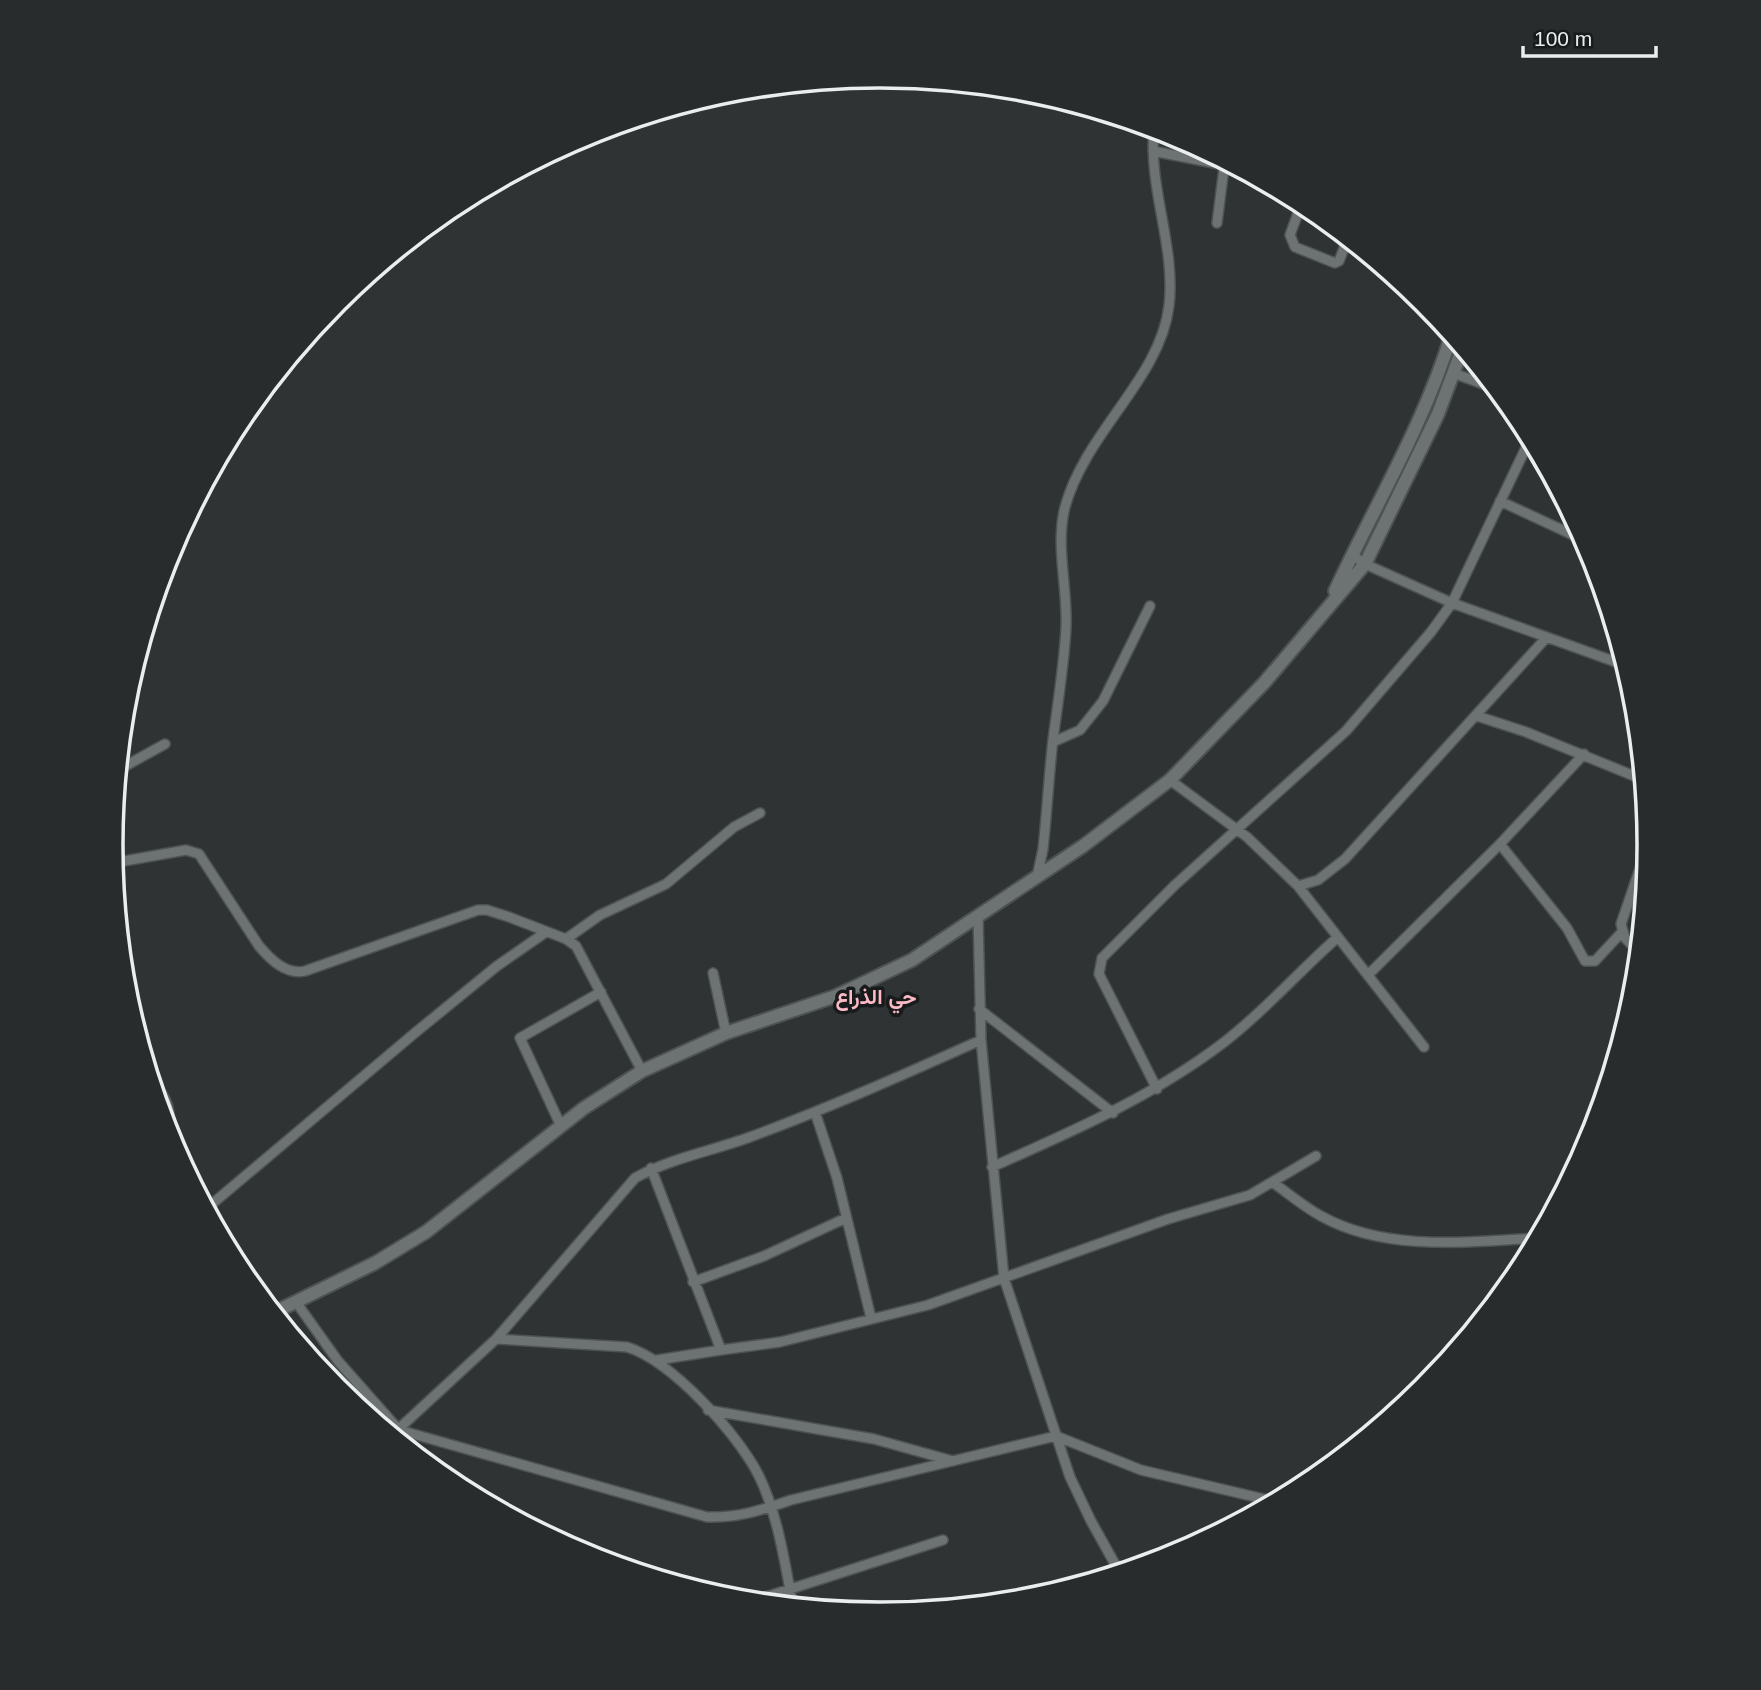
<svg xmlns="http://www.w3.org/2000/svg" width="1761" height="1690" font-family="Arial,Vazirmatn,sans-serif">
<rect width="100%" height="100%" fill="#2f3334"/>
<g fill="none" stroke-linecap="round" stroke-linejoin="round">
<defs>
<path id="street" d="M1153 151 1219 164 1224 168 1217 223
M1302 202 1290 235 1295 247 1335 263 1339 261 1348 238
M1453 373 1497 389
M1500 501 1586 541
M1352 555 1365 564 1452 603 1627 666
M1477 716 1526 732 1644 780
M1053 742 1080 730 1103 701 1150 606
M118 770 165 744
M1170 780 1247 837 1298 886 1424 1047
M1500 844 1567 928 1585 961H1595L1622 932
M113 863 186 850 199 854 259 946C271 960 286 975 305 971L478 910H487L509 917 566 939 576 946 642 1071
M1037 877 1043 849C1047 812 1049 775 1053 739 1058 702 1064 665 1066 628 1068 588 1055 546 1065 507 1086 431 1160 379 1169 306 1176 246 1148 189 1154 128
M1298 886 1318 880 1345 859 1546 638
M978 916 981 1040 1004 1278 1070 1477 1091 1521 1120 1573
M566 939 600 915 666 884 734 827 760 813
M1640 953 1625 938 1621 924 1650 839
M713 973 726 1033
M1369 974 1500 844 1584 754
M979 1009 1113 1113
M1157 1089 1099 974 1102 958 1175 885 1346 731 1431 632 1452 603 1531 437
M155 1092 162 1094C170 1106 171 1118 167 1132
M815 1112 837 1178 871 1318
M561 1126 520 1038 601 992
M992 1167C1073 1131 1152 1097 1223 1043 1264 1012 1299 971 1338 937
M651 1168 721 1350 780 1342 928 1305 1168 1219 1250 1195 1316 1156
M1272 1182C1288 1193 1304 1207 1321 1216 1385 1252 1469 1242 1539 1238
M206 1209 416 1032 497 966 546 932
M693 1282 764 1256 846 1218
M296 1302 338 1361 399 1430 707 1517C738 1518 762 1510 791 1500L1056 1436 1141 1470 1277 1502
M496 1339 627 1347C672 1361 738 1434 759 1476 778 1515 785 1564 793 1606
M657 1360 721 1350
M708 1410 874 1439 953 1461
M392 1435 496 1339 635 1178C671 1158 712 1151 750 1137 829 1108 905 1074 981 1040
M750 1602 943 1540"/>
<path id="secondary" d="M1335 591C1375 505 1424 425 1452 333
M273 1313 375 1263 426 1232 584 1108 642 1071 726 1033 836 996 912 960 1083 846 1170 780 1264 683 1365 564 1438 414 1463 347"/>
</defs>
<use href="#street" stroke="#4e5253" stroke-width="12"/>
<use href="#secondary" stroke="#4e5253" stroke-width="16"/>
<use href="#street" stroke="#6d7273" stroke-width="9"/>
<use href="#secondary" stroke="#6d7273" stroke-width="12"/>
</g>
<g text-anchor="middle" dominant-baseline="central" stroke-width="7" stroke-linejoin="round" paint-order="stroke">
<g font-size="21" font-weight="bold" fill="#fdb9c6" stroke="#181b1b">
<text x="876" y="996">حي الذراع</text>
</g>
</g>
<path d="M0 0H1761V1690H0ZM123 845a757 757 0 1 1 1514 0a757 757 0 1 1-1514 0Z" fill="#292c2c" fill-rule="evenodd"/>
<path fill="none" stroke="#ebeeef" stroke-width="3.5" d="M123 845a757 757 0 1 1 1514 0a757 757 0 1 1-1514 0Z"/>
<path d="M1523 46v10h133v-10" fill="none" stroke="#ebeeef" stroke-width="3.5"/>
<text x="1534" y="46" font-size="21" fill="#ebeeef" stroke="#181b1b" stroke-width="5" paint-order="stroke">100 m</text>
</svg>
